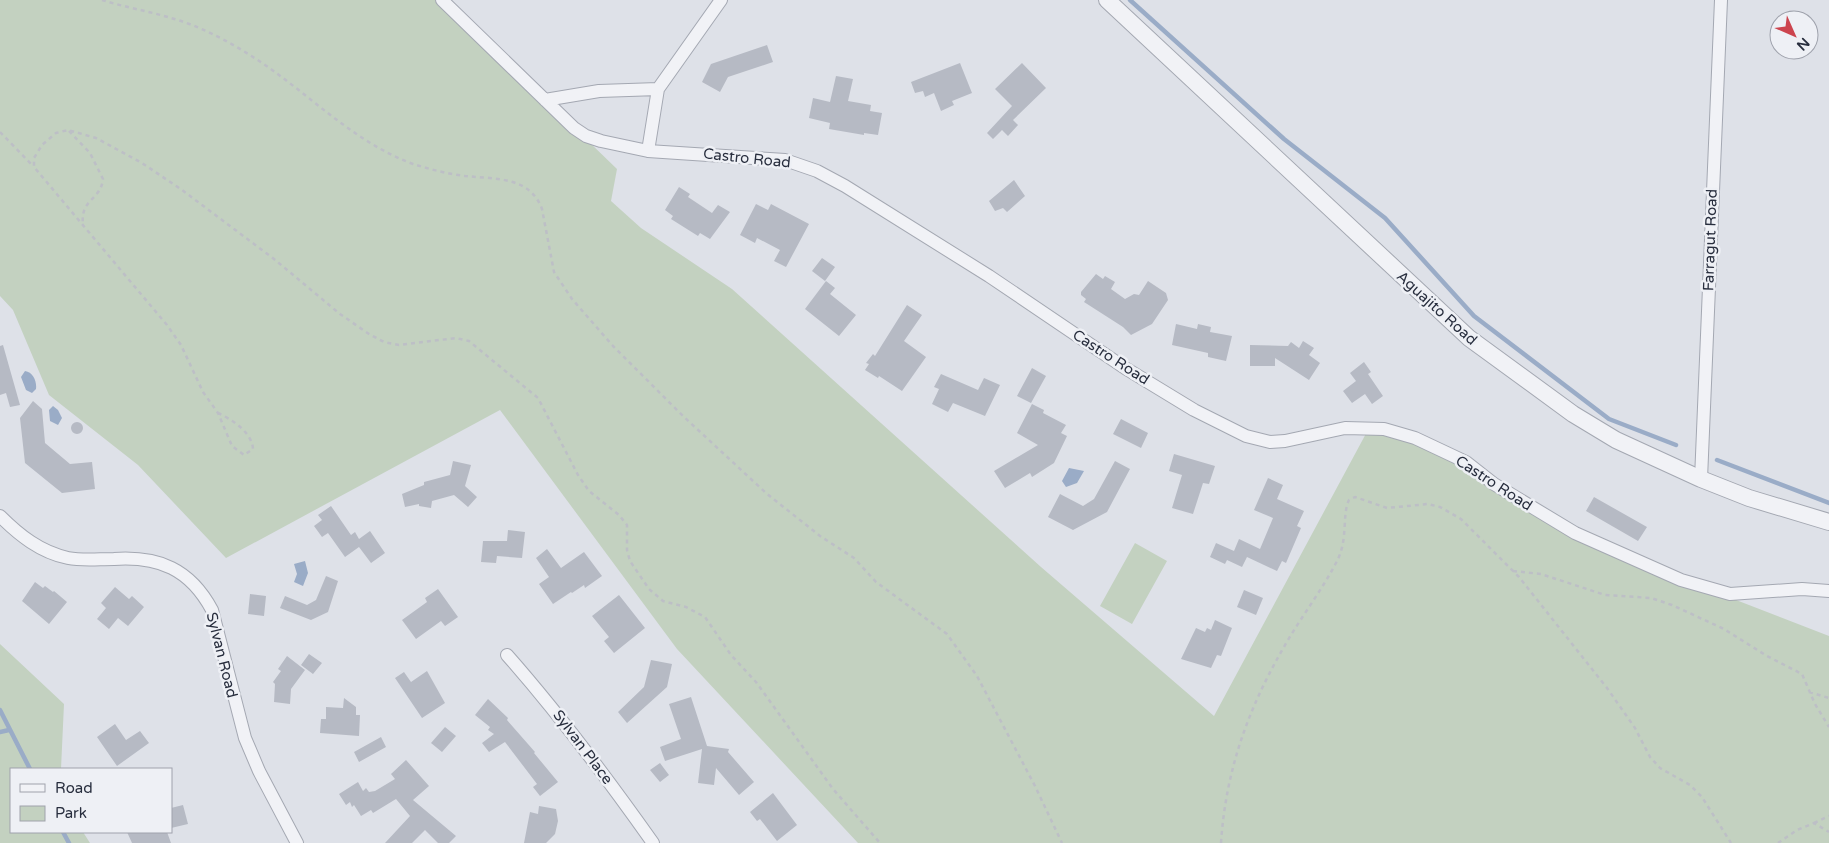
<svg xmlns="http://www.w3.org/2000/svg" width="1829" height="843" font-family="'Varela Round',sans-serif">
<rect width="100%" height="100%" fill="#dee1e8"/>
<path fill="#c3d1c0" d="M0 0H442L617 169 611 201 641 228 732 289 1041 567 1214 716 1369 428 1415 438 1575 533 1705 588 1829 636V843H858L677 649 500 410 226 558 138 465 49 395 13 310 0 296Z
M1135 543 1167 561 1132 624 1100 606Z
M0 644 64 704 61 769H11V832H83L90 843H0Z"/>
<path fill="#9aacc7" d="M25 371C33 372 37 381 36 389L32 393 26 390 21 377Z
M53 406 58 410 62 418 58 425 50 421 49 410Z
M1069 468 1084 471 1077 483 1066 487 1062 481Z
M305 561 308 573 303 586 294 582 297 574 294 564Z"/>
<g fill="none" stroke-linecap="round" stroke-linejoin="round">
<path stroke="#9aacc7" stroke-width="4.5" d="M1130 0 1284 139 1385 218 1474 316 1609 419 1676 445
M1717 460 1829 503
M0 710 30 769
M0 732 9 730
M63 832 69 843"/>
</g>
<path fill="#b6bac4" d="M767 45 773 62 728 77 720 92 702 82 711 64Z
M960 63 972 93 952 101 954 105 941 111 934 93 925 97 923 91 915 93 911 82Z
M1022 63 1046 88 1013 120 1018 125 1008 136 1002 130 993 139 987 133 1012 106 995 89Z
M836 76 853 79 848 101 871 105 870 111 882 113 878 135 864 133V135L829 129 830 123 809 118 813 98 830 102Z
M1014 180 1025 196 1007 212 1003 208 995 211 989 201Z
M679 187 690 194 688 197 712 213 718 205 730 212 710 239 700 233 698 236 671 219 673 216 665 210Z
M756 204 768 210 771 204 809 224 786 267 774 261 780 250 757 238 755 243 740 235Z
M822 258 835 267 825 281 812 271Z
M1096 274 1103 279 1105 276 1115 282 1111 289 1125 299 1134 294 1139 295 1148 281 1166 293 1168 300 1152 324 1131 335 1123 327 1084 302 1086 299 1081 295V292Z
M826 281 835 288 830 294 856 315 839 336 805 309Z
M907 305 922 315 904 341 926 357 902 391 879 376 878 378 865 370 869 364 866 363 873 354 875 356Z
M1176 324 1197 329 1198 324 1211 327 1210 332 1232 336 1226 361 1208 357V353L1172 345Z
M1303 341 1314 348 1309 355 1320 363 1309 380 1275 358V366H1250V345L1288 346 1291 342 1299 348Z
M3 345 20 405 10 407 6 393 0 395V346Z
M1364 362 1371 372 1368 374 1383 396 1372 404 1365 394 1352 403 1343 391 1356 381 1350 373Z
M1032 368 1046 376 1031 403 1017 396Z
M941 374 978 390 984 378 1000 385 985 416 953 403 948 412 932 404 939 389 934 387Z
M33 401 42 409 45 443 70 464 92 462 95 489 62 493 25 463 20 418Z
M1032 404 1044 410 1043 413 1066 425 1061 433 1067 436 1054 463 1032 477 1030 473 1005 488 994 471 1038 445 1017 433Z
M1121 419 1148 433 1141 448 1113 434Z
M71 428a6 6 0 1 1 12 0a6 6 0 1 1-12 0Z
M1174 454 1215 466 1209 484 1203 483 1193 514 1172 508 1182 475 1169 471Z
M453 461 471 465 465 486 477 497 468 507 454 495 432 501 431 508 419 506V504L405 507 402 494 424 485V482L450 475Z
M1115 461 1130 469 1107 512 1073 530 1048 517 1060 494 1083 506 1094 499Z
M1268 478 1283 485 1277 499 1304 511 1297 526 1301 528 1286 563 1282 561 1277 571 1247 557 1242 567 1227 560 1225 564 1210 557 1216 543 1234 551 1239 539 1260 549 1273 518 1254 510Z
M1594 497 1647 527 1638 541 1586 511Z
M331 506 351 535 355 532 359 539 370 531 385 553 371 563 359 547 345 557 328 533 322 537 314 526 322 520 318 515Z
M508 530 525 532 522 558 497 556 496 563 481 562 483 541H507Z
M547 549 561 568 584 552 602 576 585 588 584 585 572 593 571 592 553 604 539 584 549 577 536 558Z
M326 576 338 581 328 612 311 620 280 608 285 596 307 605 316 600Z
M35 582 43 588 45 586 53 592 54 591 67 602 49 624 22 601Z
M115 587 129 599 132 596 144 607 128 626 118 618 109 629 97 619 106 608 101 603Z
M438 589 458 617 445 626 441 621 416 639 402 620 427 602 425 598Z
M1244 590 1263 598 1256 615 1237 607Z
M250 594 266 596 264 616 248 614Z
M619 595 645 628 614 653 604 641 609 637 592 616Z
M1215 620 1232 628 1221 656 1217 655 1211 668 1181 659 1196 628 1205 632 1207 628 1211 630Z
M309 654 322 663 313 674 301 665Z
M287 656 305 670 291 689 290 704 274 702 275 684 273 682 281 671 278 669Z
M651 660 672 664 667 687 627 723 618 712 644 687Z
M427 671 445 703 422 718 395 678 404 672 411 682Z
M691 697 707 746 729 749 728 752 754 782 739 795 716 768 714 785 698 783 702 749 665 761 660 747 681 739 669 704Z
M344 698 356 707V715H360L359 736 320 733 321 719H326V707L343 708Z
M488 699 508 718 507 720 535 752 534 753 558 782 540 796 533 787 537 784 505 742 489 752 482 743 494 734 488 730 490 727 475 715Z
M115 724 126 740 140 731 149 743 117 766 97 737Z
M445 727 456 736 442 752 431 743Z
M381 737 386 747 359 762 354 752Z
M406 760 429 786 413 800 456 836 449 843H438L425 830 412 843H385L410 816 396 799 373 813 371 810 361 816 354 805 352 807 350 802 346 805 339 794 358 782 363 791 366 788 369 792 375 791 395 779 391 774Z
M660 763 669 775 660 782 650 770Z
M773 793 797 825 777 841 760 819 757 821 750 812Z
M183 805 188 824 171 828V808Z
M539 806 556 809 558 821 555 834 546 843H524L530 812 538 814Z
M127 832H167L171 843H132Z"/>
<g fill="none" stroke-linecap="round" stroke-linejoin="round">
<defs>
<path id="minor" d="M442 0 574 128 586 136 601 141 648 151 785 160 817 171 845 186 989 276 1125 368 1194 410 1246 436 1270 442 1285 441 1345 428 1384 429 1415 438 1466 462 1494 484 1575 533 1681 580 1730 594 1802 589 1829 591
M545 100 599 91 658 89
M648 151 658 89 721 0
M1701 479 1721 0
M0 516C19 535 40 552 68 558 83 561 98 559 114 559 159 556 190 569 212 610L245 738 259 771 297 843
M507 655C560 715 607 778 653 843"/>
<path id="tertiary" d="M1107 0 1469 338 1573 414 1616 440 1701 479 1749 498 1829 522"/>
</defs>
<use href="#minor" stroke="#a4a8b2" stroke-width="14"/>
<use href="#tertiary" stroke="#a4a8b2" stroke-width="18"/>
<path stroke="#bdbfc6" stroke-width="2.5" stroke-dasharray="4 4" stroke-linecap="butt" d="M102 0C124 7 148 11 171 18 200 26 228 41 253 57 308 92 351 141 413 164 429 169 448 174 465 176 494 179 530 176 542 209L554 272 572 299 613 346 683 416 766 493 820 536 854 558 876 582 947 634 977 676 1035 786 1062 843
M69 131 90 153 103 179C101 200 80 199 83 224
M0 132 33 166
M218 413C231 419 252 432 253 449L244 455 232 446 218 413 203 392 181 345 167 325 34 167V158L42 145 56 133 68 130 96 138 142 163 182 190 274 259 340 314 369 334 384 342 399 345 456 338 469 341 538 398 578 475 589 491 619 515 627 525V550L630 561 649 589 663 601 686 607 705 617 731 655 756 682 833 789 880 843
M1513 571 1541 574 1605 595 1651 598 1672 605 1724 629 1767 656 1802 674 1815 704 1829 727
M1809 692 1829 698
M1814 823 1829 816
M1221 843C1226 767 1250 704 1288 640 1304 613 1324 587 1338 559 1348 538 1342 514 1349 500L1355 497 1387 508 1428 504 1440 507 1461 519 1519 577 1607 688 1635 728 1650 757 1660 768 1690 785 1702 797 1731 843
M1778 843 1797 830 1814 823 1829 832"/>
<use href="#minor" stroke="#f1f2f6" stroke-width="12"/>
<use href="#tertiary" stroke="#f1f2f6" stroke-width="16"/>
</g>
<g text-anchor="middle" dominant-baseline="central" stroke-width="5" stroke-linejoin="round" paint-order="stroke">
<g font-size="15" fill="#282e3e" stroke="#eef0f5">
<text transform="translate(747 158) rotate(6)">Castro Road</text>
<text transform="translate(1710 240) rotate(-88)">Farragut Road</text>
<text transform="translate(1437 308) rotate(42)">Aguajito Road</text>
<text transform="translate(1111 357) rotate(33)">Castro Road</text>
<text transform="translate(1494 483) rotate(33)">Castro Road</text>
<text transform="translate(222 655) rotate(76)">Sylvan Road</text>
<text transform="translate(583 747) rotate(53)">Sylvan Place</text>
</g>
</g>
<rect x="10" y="768" width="162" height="65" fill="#eef0f5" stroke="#9fa2ac"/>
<rect x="20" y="784" width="25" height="8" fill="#f1f2f6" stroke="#9fa2ac"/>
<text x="55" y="793" font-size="15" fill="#282e3e">Road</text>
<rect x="20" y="806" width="25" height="15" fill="#c3d1c0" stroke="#9fa2ac"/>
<text x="55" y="818" font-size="15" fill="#282e3e">Park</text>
<g transform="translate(1794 35) rotate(135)"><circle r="24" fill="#eef0f5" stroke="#9fa2ac"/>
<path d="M0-4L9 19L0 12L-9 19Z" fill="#cc444e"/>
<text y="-8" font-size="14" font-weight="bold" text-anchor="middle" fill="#282e3e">N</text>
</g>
</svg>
